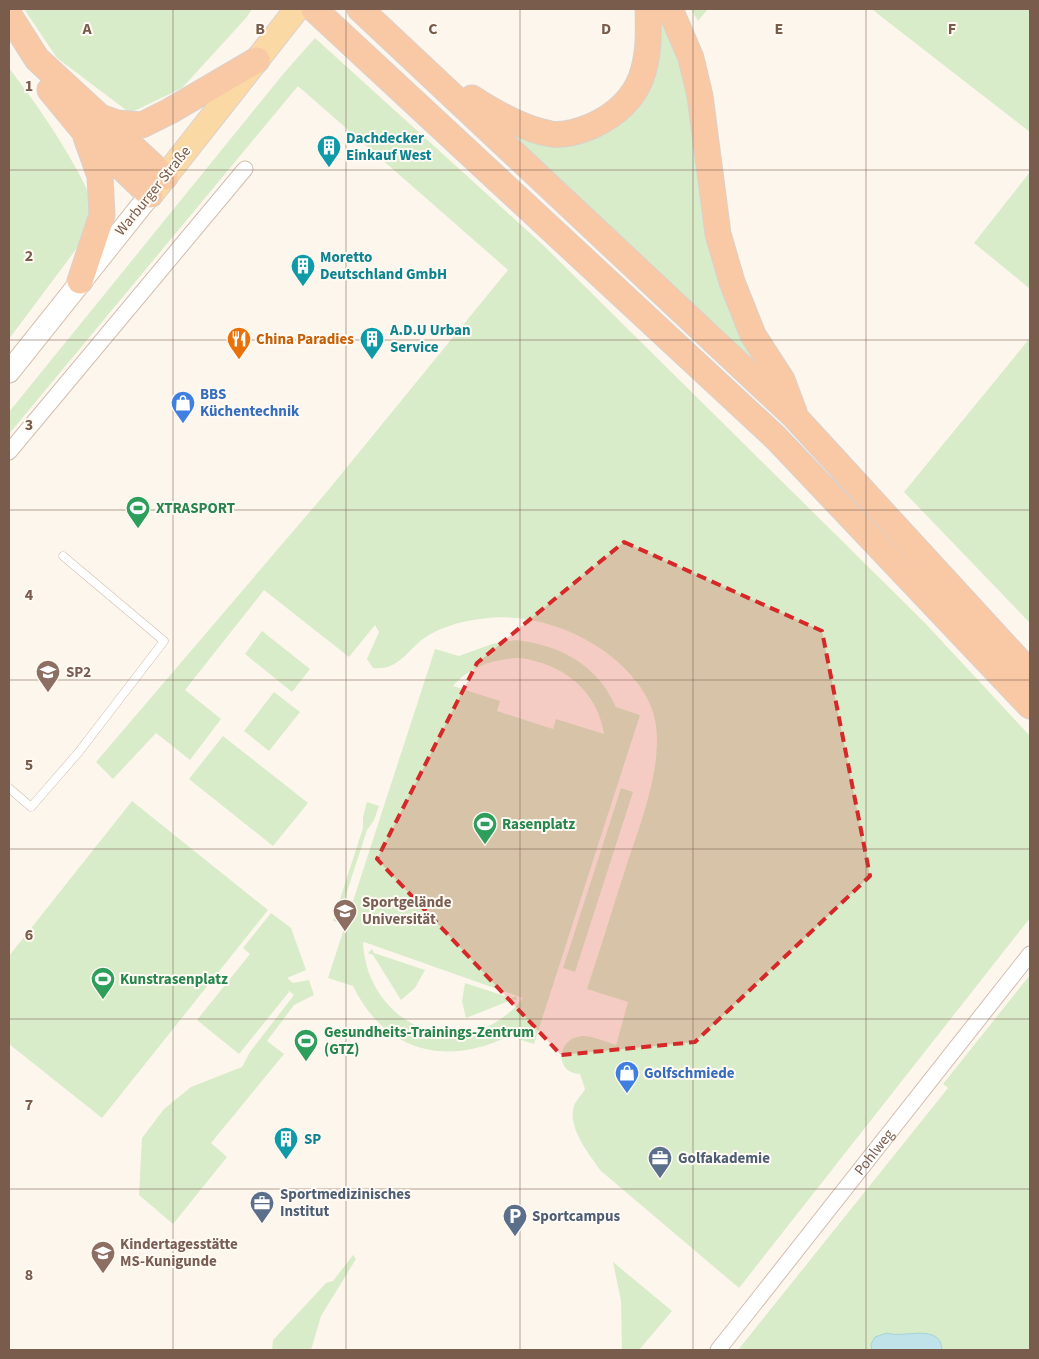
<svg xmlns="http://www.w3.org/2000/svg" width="1039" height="1359" font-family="'Source Sans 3',sans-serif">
<rect width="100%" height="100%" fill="#fdf6ec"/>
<path fill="#d8ecc9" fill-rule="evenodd" d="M24 9H252L246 18 182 88 130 113 57 58Z
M661 9 683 66 708 235 721 288 744 341 767 382 506 131 612 124Z
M691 9H708L698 21Z
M872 9H1030V132L883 18Z
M315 38 543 245 924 622 1030 736V918L739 1288 601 1171C589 1154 567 1127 574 1106 576 1100 582 1095 585 1089L580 1074C553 1073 557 1037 583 1036 593 1036 606 1042 616 1045L628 1002 587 989C600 950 612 910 625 870 639 827 664 766 655 720 649 689 621 661 595 645 561 624 520 613 480 619 461 621 438 628 423 639 406 652 397 671 373 668L367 659 379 632 375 625 349 657 264 590 185 690 221 719 190 760 156 733 113 779 96 762 325 494 508 270 298 86 9 434V412L284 73Z
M9 68C43 112 75 160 97 211L86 236 9 339Z
M1030 172V286L1029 288 974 243Z
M1030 338V623L904 492Z
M262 631 310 669 292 692 245 654Z
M515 640C560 645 597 664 616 707L640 715 534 1044 509 1036C446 1067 385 1052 353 986L328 978 435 649 459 656 492 644ZM520 658C563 664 597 690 604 734L556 719 553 729 497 711 500 701 453 686C470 666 494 659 520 658ZM363 943 364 942 523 998C468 1068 368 1029 363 943Z
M274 692 300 712 269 751 244 731Z
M223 736 308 803 273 846 189 779Z
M621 788 633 792 575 972 563 968Z
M132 801 268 910 102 1118 9 1044V956Z
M367 802 379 806 374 820 367 830 337 922 333 921 363 828V817Z
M271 913 291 928 306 970 287 978 293 983 309 980 314 995 294 1005 267 1041 284 1054 211 1143 227 1157 173 1224 139 1195 142 1138 164 1109 191 1087 242 1067 250 1052 294 995 288 990 289 992 239 1054 197 1020 250 954 243 948Z
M372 949 374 953 425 970 415 988 401 1000 373 955 368 953Z
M1030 975V1350H738L948 1088 943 1084Z
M465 983 511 998 516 996 517 1000H511L466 1018 462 1001Z
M353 1255 356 1259 321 1316 311 1350H272L273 1340 326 1283 333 1281Z
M613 1262 672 1311 639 1350H622L621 1301Z"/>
<path fill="#bfe3e8" stroke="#a5d3da" d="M887 1333C902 1339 941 1322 942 1350H872L871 1344 875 1337Z"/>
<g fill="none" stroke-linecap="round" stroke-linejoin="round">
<defs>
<path id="service" d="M9 788 31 807 78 753 164 641 63 556"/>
<g id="minor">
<path d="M9 452 245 169"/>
<path id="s1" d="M718 1350 1030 954"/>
</g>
<path id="secondary" d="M9 372 150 195"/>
<path id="primary" d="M153 192 297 9"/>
<path id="trunk" d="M314 9 776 438 1030 706
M360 9 795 417 1030 673
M670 9 691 58 700 96 718 234 732 282 753 335 782 380 794 412
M9 15 37 59 165 177
M50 90 83 130 150 195
M472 98C495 113 523 129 551 134 565 136 580 131 592 126 646 101 650 62 648 9
M100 117 117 123 142 125 170 111 257 60
M80 281 102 215 100 176 86 137"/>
</defs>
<use href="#service" stroke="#d1beb0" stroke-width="9"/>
<use href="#minor" stroke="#d1beb0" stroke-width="17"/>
<use href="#secondary" stroke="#d6c0b0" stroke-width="23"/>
<use href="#primary" stroke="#dad1cd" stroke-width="26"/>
<use href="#trunk" stroke="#dad1cd" stroke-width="27"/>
<use href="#service" stroke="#fff" stroke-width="8"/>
<use href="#minor" stroke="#fff" stroke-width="15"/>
<use href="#secondary" stroke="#fff" stroke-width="21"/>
<use href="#primary" stroke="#fbd9a5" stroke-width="24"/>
<use href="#trunk" stroke="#f9c8a4" stroke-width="25"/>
</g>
<path fill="#d62828" fill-opacity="0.2" stroke="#d62828" stroke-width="4" stroke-dasharray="10 6" stroke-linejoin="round" d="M624 542 822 631 870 876 695 1042 561 1055 377 859 477 663Z"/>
<path fill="none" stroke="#7a5c4d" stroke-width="1" stroke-opacity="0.55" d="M173 9V1350M346 9V1350M520 9V1350M693 9V1350M866 9V1350M9 170H1030M9 340H1030M9 510H1030M9 680H1030M9 849H1030M9 1019H1030M9 1189H1030"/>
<defs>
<symbol id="building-pin" viewBox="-11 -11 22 30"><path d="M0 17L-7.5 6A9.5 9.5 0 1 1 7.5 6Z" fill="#0f9aa8" stroke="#fffaf3"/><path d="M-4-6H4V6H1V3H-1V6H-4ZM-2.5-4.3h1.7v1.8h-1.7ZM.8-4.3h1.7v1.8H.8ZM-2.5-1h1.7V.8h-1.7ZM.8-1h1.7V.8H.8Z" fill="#fff"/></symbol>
<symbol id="restaurant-pin" viewBox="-11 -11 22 30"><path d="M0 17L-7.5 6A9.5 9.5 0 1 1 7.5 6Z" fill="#e8710a" stroke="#fffaf3"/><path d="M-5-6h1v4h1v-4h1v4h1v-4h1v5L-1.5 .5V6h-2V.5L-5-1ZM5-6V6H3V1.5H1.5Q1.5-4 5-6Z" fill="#fff"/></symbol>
<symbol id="shop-pin" viewBox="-11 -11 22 30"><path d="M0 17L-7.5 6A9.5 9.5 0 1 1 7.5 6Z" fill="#3f7fe0" stroke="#fffaf3"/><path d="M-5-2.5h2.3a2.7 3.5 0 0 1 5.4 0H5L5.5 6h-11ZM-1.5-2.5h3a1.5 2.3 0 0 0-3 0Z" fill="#fff"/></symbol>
<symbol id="stadium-pin" viewBox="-11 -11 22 30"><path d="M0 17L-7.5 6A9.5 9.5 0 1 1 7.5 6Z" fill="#2e9e5b" stroke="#fffaf3"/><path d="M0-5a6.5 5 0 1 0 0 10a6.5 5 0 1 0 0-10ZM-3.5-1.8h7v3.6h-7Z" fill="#fff"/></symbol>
<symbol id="university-pin" viewBox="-11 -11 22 30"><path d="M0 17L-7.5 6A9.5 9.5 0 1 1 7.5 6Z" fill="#8d6e63" stroke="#fffaf3"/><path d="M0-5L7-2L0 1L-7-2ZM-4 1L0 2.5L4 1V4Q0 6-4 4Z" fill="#fff"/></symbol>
<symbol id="office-pin" viewBox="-11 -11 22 30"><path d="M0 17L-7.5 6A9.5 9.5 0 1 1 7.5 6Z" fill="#5c6f8a" stroke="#fffaf3"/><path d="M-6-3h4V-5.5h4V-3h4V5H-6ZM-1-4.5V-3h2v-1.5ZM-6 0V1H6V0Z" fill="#fff"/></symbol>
<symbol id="parking-pin" viewBox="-11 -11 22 30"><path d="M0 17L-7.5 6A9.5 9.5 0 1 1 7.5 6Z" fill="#5c6f8a" stroke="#fffaf3"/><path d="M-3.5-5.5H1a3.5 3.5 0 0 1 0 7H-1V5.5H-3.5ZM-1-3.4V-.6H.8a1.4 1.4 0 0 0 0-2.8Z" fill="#fff"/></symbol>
<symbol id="school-pin" viewBox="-11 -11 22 30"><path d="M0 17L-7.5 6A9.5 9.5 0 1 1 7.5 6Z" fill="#8d6e63" stroke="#fffaf3"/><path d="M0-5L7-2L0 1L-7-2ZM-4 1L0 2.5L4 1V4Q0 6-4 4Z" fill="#fff"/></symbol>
</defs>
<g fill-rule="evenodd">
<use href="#building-pin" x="315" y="133" width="28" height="38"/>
<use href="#building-pin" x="289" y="252" width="28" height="38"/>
<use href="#restaurant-pin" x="225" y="325" width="28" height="38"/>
<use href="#building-pin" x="358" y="325" width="28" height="38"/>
<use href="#shop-pin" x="169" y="389" width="28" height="38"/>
<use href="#stadium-pin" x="124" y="494" width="28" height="38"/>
<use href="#university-pin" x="34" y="658" width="28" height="38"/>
<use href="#stadium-pin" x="471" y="810" width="28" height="38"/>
<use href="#university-pin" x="331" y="897" width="28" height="38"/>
<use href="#stadium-pin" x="89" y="965" width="28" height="38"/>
<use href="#stadium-pin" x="292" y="1027" width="28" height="38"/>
<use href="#shop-pin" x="613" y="1059" width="28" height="38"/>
<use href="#building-pin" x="272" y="1125" width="28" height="38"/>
<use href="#office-pin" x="646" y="1144" width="28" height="38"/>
<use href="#office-pin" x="248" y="1189" width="28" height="38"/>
<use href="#parking-pin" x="501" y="1202" width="28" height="38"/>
<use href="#school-pin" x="89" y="1239" width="28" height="38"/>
</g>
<g text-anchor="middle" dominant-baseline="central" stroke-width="4" stroke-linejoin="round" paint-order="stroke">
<g font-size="15" font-weight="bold" fill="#0d838f" stroke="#fffaf3" text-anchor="start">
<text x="346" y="138">Dachdecker<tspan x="346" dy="17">Einkauf West</tspan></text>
<text x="320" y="257">Moretto<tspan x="320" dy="17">Deutschland GmbH</tspan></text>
<text x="390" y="330">A.D.U Urban<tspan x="390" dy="17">Service</tspan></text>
<text x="304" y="1139">SP</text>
</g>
<g font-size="15" fill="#7a5c4d" stroke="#fffaf3">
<text transform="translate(153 191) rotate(-51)">Warburger Straße</text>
<text stroke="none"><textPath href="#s1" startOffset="252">Pohlweg</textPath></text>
</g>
<g font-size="15" font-weight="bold" fill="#c56008" stroke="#fffaf3" text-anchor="start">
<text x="256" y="339">China Paradies</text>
</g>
<g font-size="15" font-weight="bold" fill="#366cbe" stroke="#fffaf3" text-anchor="start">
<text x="200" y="394">BBS<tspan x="200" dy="17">Küchentechnik</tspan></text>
<text x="644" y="1073">Golfschmiede</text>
</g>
<g font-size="15" font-weight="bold" fill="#27864d" stroke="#fffaf3" text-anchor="start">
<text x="156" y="508">XTRASPORT</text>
<text x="502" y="824">Rasenplatz</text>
<text x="120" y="979">Kunstrasenplatz</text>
<text x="324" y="1032">Gesundheits-Trainings-Zentrum<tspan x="324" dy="17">(GTZ)</tspan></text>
</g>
<g font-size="15" font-weight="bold" fill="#785e54" stroke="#fffaf3" text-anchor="start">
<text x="66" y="672">SP2</text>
<text x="362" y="902">Sportgelände<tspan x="362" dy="17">Universität</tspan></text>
<text x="120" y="1244">Kindertagesstätte<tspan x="120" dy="17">MS-Kunigunde</tspan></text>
</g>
<g font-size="15" font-weight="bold" fill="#4e5e75" stroke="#fffaf3" text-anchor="start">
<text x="678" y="1158">Golfakademie</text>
<text x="280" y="1194">Sportmedizinisches<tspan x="280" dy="17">Institut</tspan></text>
<text x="532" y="1216">Sportcampus</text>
</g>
</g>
<g font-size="16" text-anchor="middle" font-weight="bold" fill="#7a5c4d" stroke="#fffaf3" stroke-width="4" stroke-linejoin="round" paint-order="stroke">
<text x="87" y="34">A</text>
<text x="260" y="34">B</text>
<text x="433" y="34">C</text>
<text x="606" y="34">D</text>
<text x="779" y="34">E</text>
<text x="952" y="34">F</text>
<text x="29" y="91">1</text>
<text x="29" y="261">2</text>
<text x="29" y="430">3</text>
<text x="29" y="600">4</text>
<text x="29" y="770">5</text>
<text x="29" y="940">6</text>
<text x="29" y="1110">7</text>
<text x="29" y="1280">8</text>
</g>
<rect width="1039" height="1359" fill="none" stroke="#7a5c4d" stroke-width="20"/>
</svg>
